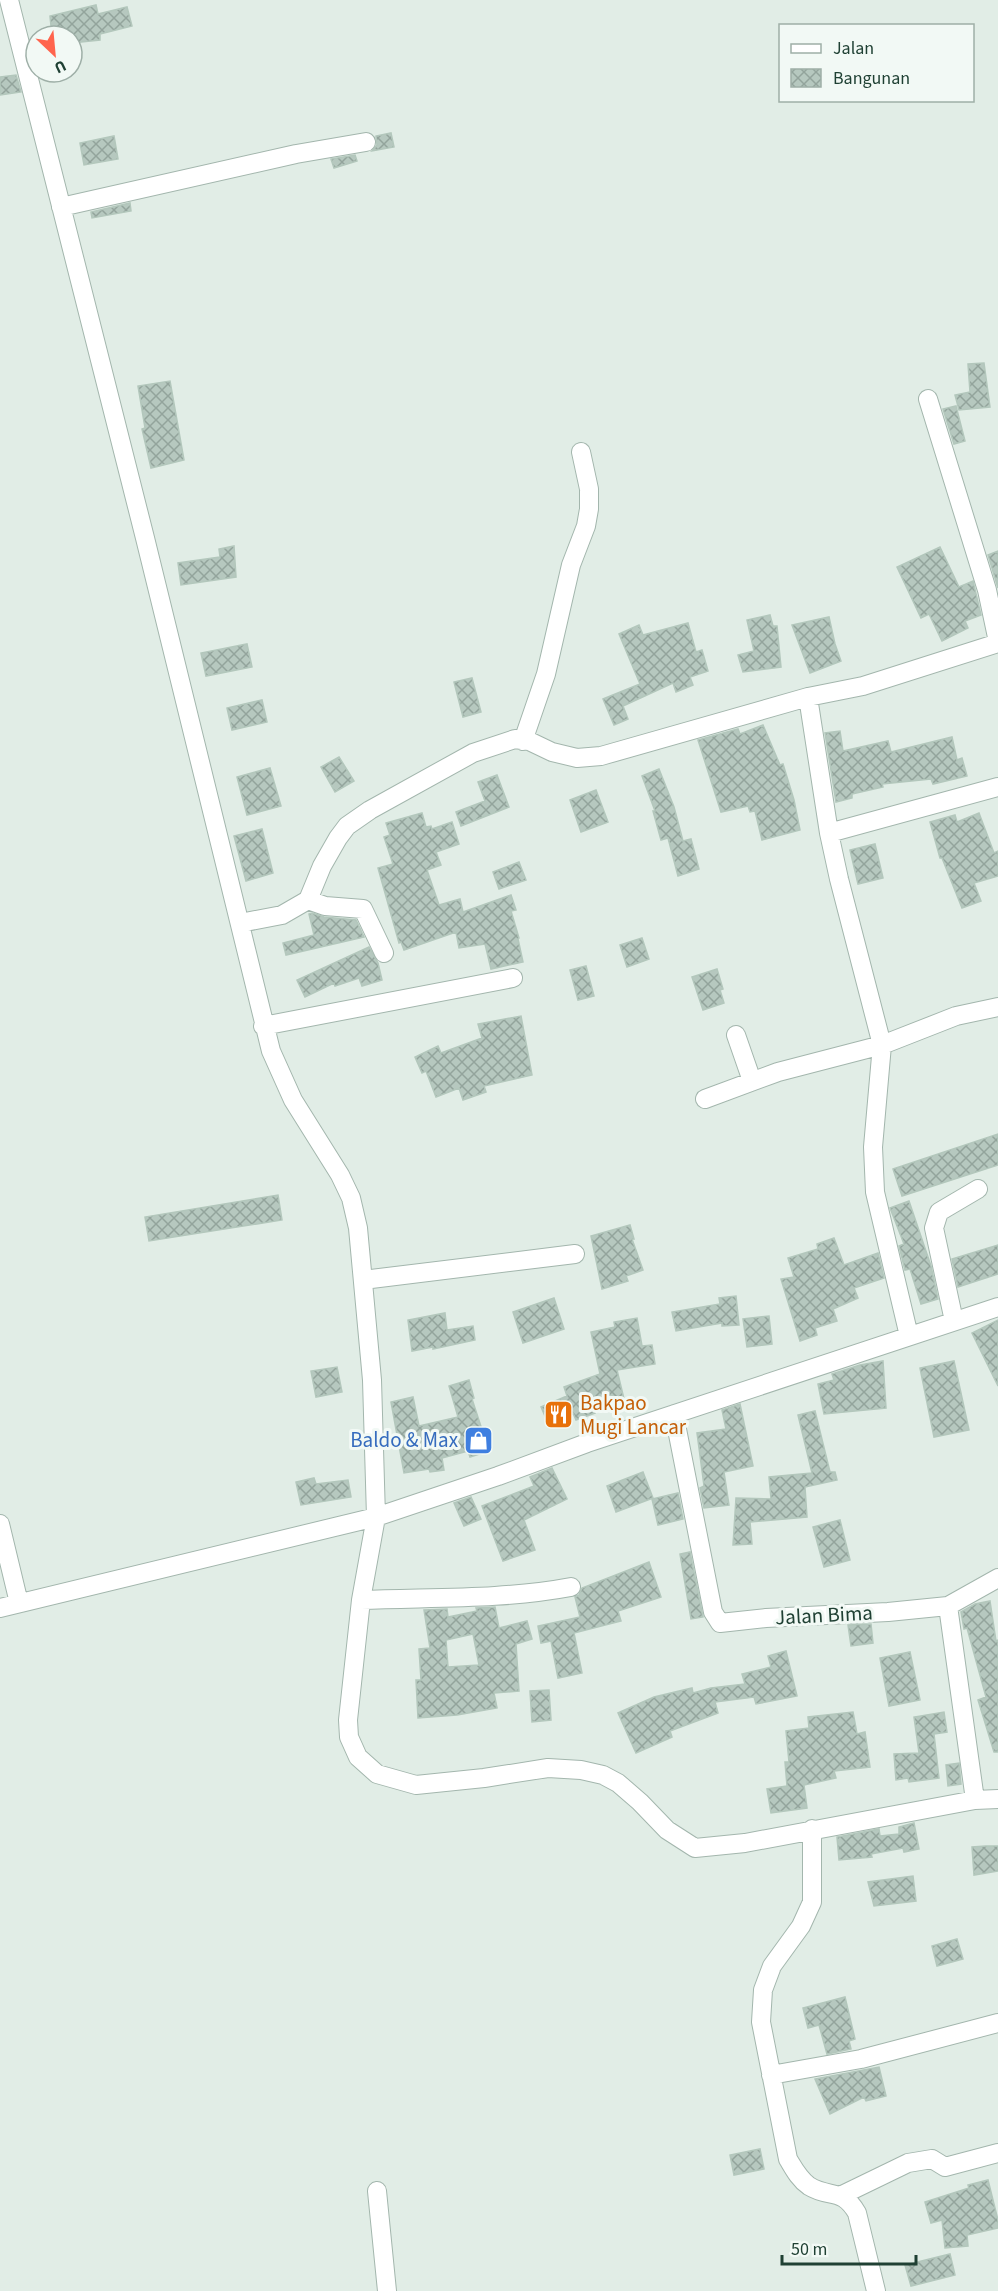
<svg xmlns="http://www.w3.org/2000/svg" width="998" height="2291" font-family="'Source Sans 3',sans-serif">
<defs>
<pattern id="building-cross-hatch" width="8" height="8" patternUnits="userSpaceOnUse" patternTransform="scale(1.5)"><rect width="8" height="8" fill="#b6c8bf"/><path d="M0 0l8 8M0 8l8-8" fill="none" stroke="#93a49c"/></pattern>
</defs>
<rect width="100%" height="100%" fill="#e1ede6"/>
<path fill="url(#building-cross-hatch)" stroke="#b3c7bc" stroke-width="1.5" fill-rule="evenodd" d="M96 5 98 14 127 7 132 26 100 34V40L72 43V36H52L50 16Z
M16 75 21 92 0 95V77Z
M391 133 394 147 372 151 377 145 376 136Z
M114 136 118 159 84 165 80 143Z
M355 155 357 161 334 168 331 159Z
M130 203 131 211 92 218 91 212Z
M984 363 990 407 959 410 955 395 970 392 968 364Z
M170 381 184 460 151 468 142 429 145 428 138 386Z
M956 406 965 441 954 444 943 409Z
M234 546 236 577 181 585 178 563 220 557 219 549Z
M940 547 959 587 973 581 981 615 965 621 968 628 942 641 929 614 921 618 897 567Z
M998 551V588L988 555Z
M770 615 773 626H777L781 667 743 672 738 655 754 651 747 620Z
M829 617 835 644 841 661 810 673 792 625Z
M688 623 696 652 702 650 708 671 690 677 693 685 676 692 673 683 623 706 628 719 614 725 603 699 640 684 619 634 639 625 643 635Z
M247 644 252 667 206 676 201 653Z
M472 678 481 712 463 717 454 682Z
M262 700 267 722 232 730 227 708Z
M763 725 780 765 783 764 794 800 800 830 762 840 755 811 750 812 748 806 721 812 698 740 738 729 740 734Z
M840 731 843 751 888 741 891 752 952 737 957 760 962 758 967 776 933 784 931 779 882 784 883 787 852 794V798L836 802 825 733Z
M339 757 354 781 335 792 321 767Z
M270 768 281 806 247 815 237 777Z
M659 769 674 807 683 841 691 839 699 869 678 876 668 838 661 840 653 811H655L642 776Z
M497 775 509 807 461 826 456 812 485 801 478 782Z
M596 790 608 822 581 832 570 800Z
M422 813 426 827 431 826 432 829 452 822 459 844 436 852 441 865 427 870 439 905 460 899 463 912 511 895 516 910 511 911 519 938 518 939 523 962 491 969 485 944 459 948 456 932 404 950 401 942 399 943 378 868 393 864 384 837 390 835 386 823Z
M979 813 994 853 998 851V876L974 883 981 901 962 908 942 858H940L930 822 955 815 957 822Z
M262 829 273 873 246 881 234 836Z
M875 844 883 878 858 884 850 850Z
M519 862 526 880 499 889 493 872Z
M312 913 324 917 356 920 364 937 286 955 283 943 314 935 309 914Z
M642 938 649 959 627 967 620 945Z
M369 947 378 963 382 980 362 986 359 978 335 986 334 983 305 997 297 980Z
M586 966 594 996 578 1000 570 970Z
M717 969 723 989 720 990 724 1003 703 1010 692 977Z
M521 1016 532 1075 484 1086 486 1092 463 1100 459 1088 436 1097 426 1071 422 1073 415 1057 438 1046 441 1053 482 1038 478 1024Z
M998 1134V1165L902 1196 893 1169Z
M278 1195 282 1220 149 1241 145 1217Z
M909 1201 931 1266 938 1299 921 1304 910 1269 905 1270 899 1246 904 1244 890 1208Z
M630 1225 634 1239H632L643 1270 626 1276 628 1281 602 1289 591 1236Z
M834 1238 844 1265 878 1253 884 1278 854 1288 858 1298 833 1309 837 1321 815 1328 817 1335 800 1341 781 1279 794 1277 788 1258 818 1249 817 1244Z
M998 1245V1274L958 1287 952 1259Z
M736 1296 739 1325 722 1326V1323L676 1331 672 1312 720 1304 719 1298Z
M554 1298 564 1329 523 1343 513 1312Z
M445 1313 447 1330 473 1326 475 1340 433 1349V1347L412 1351 408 1320Z
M769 1316 772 1344 747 1347 743 1319Z
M637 1318 642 1346 652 1345 655 1364 617 1370 625 1403 594 1411 595 1413 576 1420 573 1413 548 1423 541 1407 567 1396 564 1387 600 1374 591 1332 615 1327 614 1322Z
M998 1320V1386L972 1333Z
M883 1361 886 1408 824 1414 818 1384 834 1380 832 1374 860 1365Z
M954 1361 969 1430 934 1437 920 1368Z
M337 1367 342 1392 316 1397 311 1371Z
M469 1380 474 1398 472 1399 489 1451 470 1457 468 1451 442 1458 444 1470 430 1472 429 1469 404 1473 391 1402 413 1397 419 1426 458 1417 449 1386Z
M740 1404 753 1466 724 1472 729 1505 704 1508 700 1488 704 1486 697 1433 726 1429 722 1410Z
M815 1411 830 1472H835L837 1480 805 1487 807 1517 750 1522 752 1544 733 1545 736 1498 771 1499 769 1477 812 1473 798 1415Z
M552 1468 567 1499 524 1520 535 1550 503 1561 482 1506 534 1486 530 1477Z
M643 1472 653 1498 616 1512 607 1486Z
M314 1478 316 1484 348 1480 351 1497 301 1505 296 1482Z
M678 1493 683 1519 658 1525 652 1499Z
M471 1497 481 1519 464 1526 454 1503Z
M840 1520 850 1560 824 1567 813 1527Z
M690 1552 703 1617 691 1619 680 1554Z
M649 1562 661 1597 618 1611 621 1621 574 1633 582 1673 558 1678 551 1641 541 1643 538 1626 580 1617 575 1597 579 1595 582 1588Z
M990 1601 996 1641 998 1640V1752H994L978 1700 986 1697 967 1628 964 1629 961 1612 975 1604Z
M495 1607 499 1628 527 1621 532 1639 516 1644 519 1691 494 1693 497 1708 457 1715 418 1718 416 1680H421L419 1649 430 1648 424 1610 447 1609 448 1617 477 1611 476 1608ZM473 1634 479 1665 448 1667 446 1640Z
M871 1624 873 1643 851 1646 848 1625Z
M786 1651 797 1696 756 1704 754 1697 715 1702 718 1713 670 1731 672 1737 636 1753 618 1713 654 1697 692 1688 693 1693 711 1688 745 1684 742 1674 771 1667 768 1656Z
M910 1652 920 1700 889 1706 880 1658Z
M549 1690 551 1720 532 1722 530 1691Z
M853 1712 857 1734 865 1732 870 1767 834 1771 836 1778 804 1785 807 1808 771 1813 767 1789 787 1786 785 1762H789L786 1731 809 1728 808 1717Z
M944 1712 947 1732 934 1734 939 1778 909 1782 908 1778 896 1780 894 1754 919 1753 914 1717Z
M959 1763 961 1784 948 1786 946 1765Z
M914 1823 919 1849 904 1852 903 1848 871 1854 872 1857 839 1860 837 1837 879 1829 880 1836 899 1834V1827Z
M986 1846H998V1871L974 1875 972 1847Z
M913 1876 916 1901 874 1906 868 1882Z
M957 1939 963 1959 937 1966 932 1946Z
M845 1997 855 2039 849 2041 851 2049 827 2054 819 2025 808 2028 803 2008Z
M879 2067 886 2096 866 2101 864 2097 830 2114 815 2079Z
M760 2149 764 2169 734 2175 730 2155Z
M988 2180 998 2220V2228L967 2235 968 2246 945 2248 942 2220 931 2223 925 2202 969 2188 968 2185Z
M950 2254 955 2275 911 2286 905 2265Z"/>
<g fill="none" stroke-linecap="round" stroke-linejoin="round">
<defs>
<path id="minor" d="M9 0 145 538 271 1051 293 1100 340 1175 351 1198 358 1228 372 1380 376 1517 361 1600 348 1720 349 1737 358 1757 377 1774 416 1785 484 1778 548 1768 581 1770 603 1775 618 1783 640 1802 667 1830 695 1848 745 1843 975 1800 998 1799
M61 207 296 154 366 142
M928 399 987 590 998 642
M808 697 829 833 839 879 882 1045 873 1147 875 1192 909 1336
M523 741 546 674 571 565 586 526 589 509V489L581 452
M829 833 998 787
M308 900 325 906 363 909 384 953
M240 923 282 915 308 900 322 866 338 838 347 826 370 810 473 753 515 739 529 741 552 752 577 758 601 756 808 697 863 686 998 643
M263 1026 513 978
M736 1035 752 1081
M705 1099 778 1072 882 1045 956 1016 998 1007
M363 1280 575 1254
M954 1321 934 1228 939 1212 978 1189
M674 1414 713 1612 720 1623 766 1618 888 1612 948 1606 975 1800
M0 1524 19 1603
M361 1600C431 1597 502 1600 571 1587
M948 1606 998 1578
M0 1608 376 1517 498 1476 587 1443 998 1307
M812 1829V1902L801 1926 772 1966 763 1990 761 2022 788 2159C794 2169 799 2179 809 2186 830 2199 842 2187 857 2213L876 2291
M771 2075 861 2059 998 2023
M377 2191 387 2291
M842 2195 908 2163 932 2159 945 2167 998 2153"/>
</defs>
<use href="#minor" stroke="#a3b6ad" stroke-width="20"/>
<use href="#minor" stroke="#fff" stroke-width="18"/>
</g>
<defs>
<symbol id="restaurant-square" viewBox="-11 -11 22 22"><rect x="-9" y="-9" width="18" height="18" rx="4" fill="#e8710a" stroke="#f2f9f5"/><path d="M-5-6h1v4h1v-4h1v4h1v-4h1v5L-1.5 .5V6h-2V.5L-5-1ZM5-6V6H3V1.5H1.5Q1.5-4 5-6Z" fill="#fff"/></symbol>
<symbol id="shop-square" viewBox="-11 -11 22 22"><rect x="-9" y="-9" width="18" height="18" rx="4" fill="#3f7fe0" stroke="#f2f9f5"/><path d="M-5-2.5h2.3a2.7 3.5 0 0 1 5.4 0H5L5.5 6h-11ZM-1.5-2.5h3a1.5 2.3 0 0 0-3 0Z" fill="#fff"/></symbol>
</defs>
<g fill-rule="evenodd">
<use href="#restaurant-square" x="542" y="1398" width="33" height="33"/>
<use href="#shop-square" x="462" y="1424" width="33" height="33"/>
</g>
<g text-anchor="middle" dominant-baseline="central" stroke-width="6" stroke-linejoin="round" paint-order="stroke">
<g font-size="21" fill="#c56008" stroke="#f2f9f5" text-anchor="start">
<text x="580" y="1403">Bakpao<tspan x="580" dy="24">Mugi Lancar</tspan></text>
</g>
<g font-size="21" fill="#366cbe" stroke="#f2f9f5" text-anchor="end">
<text x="458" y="1440">Baldo &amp; Max</text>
</g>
<g font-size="21" fill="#1f4033" stroke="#f2f9f5">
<text transform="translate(824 1615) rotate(-3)">Jalan Bima</text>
</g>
</g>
<rect x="779" y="24" width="195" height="78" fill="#f2f9f5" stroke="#9eafa7" stroke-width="1.5"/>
<rect x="791" y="44" width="30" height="9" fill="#ffffff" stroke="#9eafa7" stroke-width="1.5"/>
<text x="833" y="54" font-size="18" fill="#1f4033">Jalan</text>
<rect x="791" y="69" width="30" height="18" fill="url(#building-cross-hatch)" stroke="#9eafa7" stroke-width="1.5"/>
<text x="833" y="84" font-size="18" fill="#1f4033">Bangunan</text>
<g transform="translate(54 54) rotate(154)"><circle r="28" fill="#f2f9f5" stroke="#9eafa7" stroke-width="1.5"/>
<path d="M0-4.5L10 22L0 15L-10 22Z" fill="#ff644d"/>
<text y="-9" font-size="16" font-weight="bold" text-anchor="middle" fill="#1f4033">U</text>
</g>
<path d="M782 2255v9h134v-9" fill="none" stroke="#1f4033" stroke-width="3"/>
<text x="791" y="2255" font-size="18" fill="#1f4033" stroke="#f2f9f5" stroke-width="4.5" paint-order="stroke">50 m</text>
</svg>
